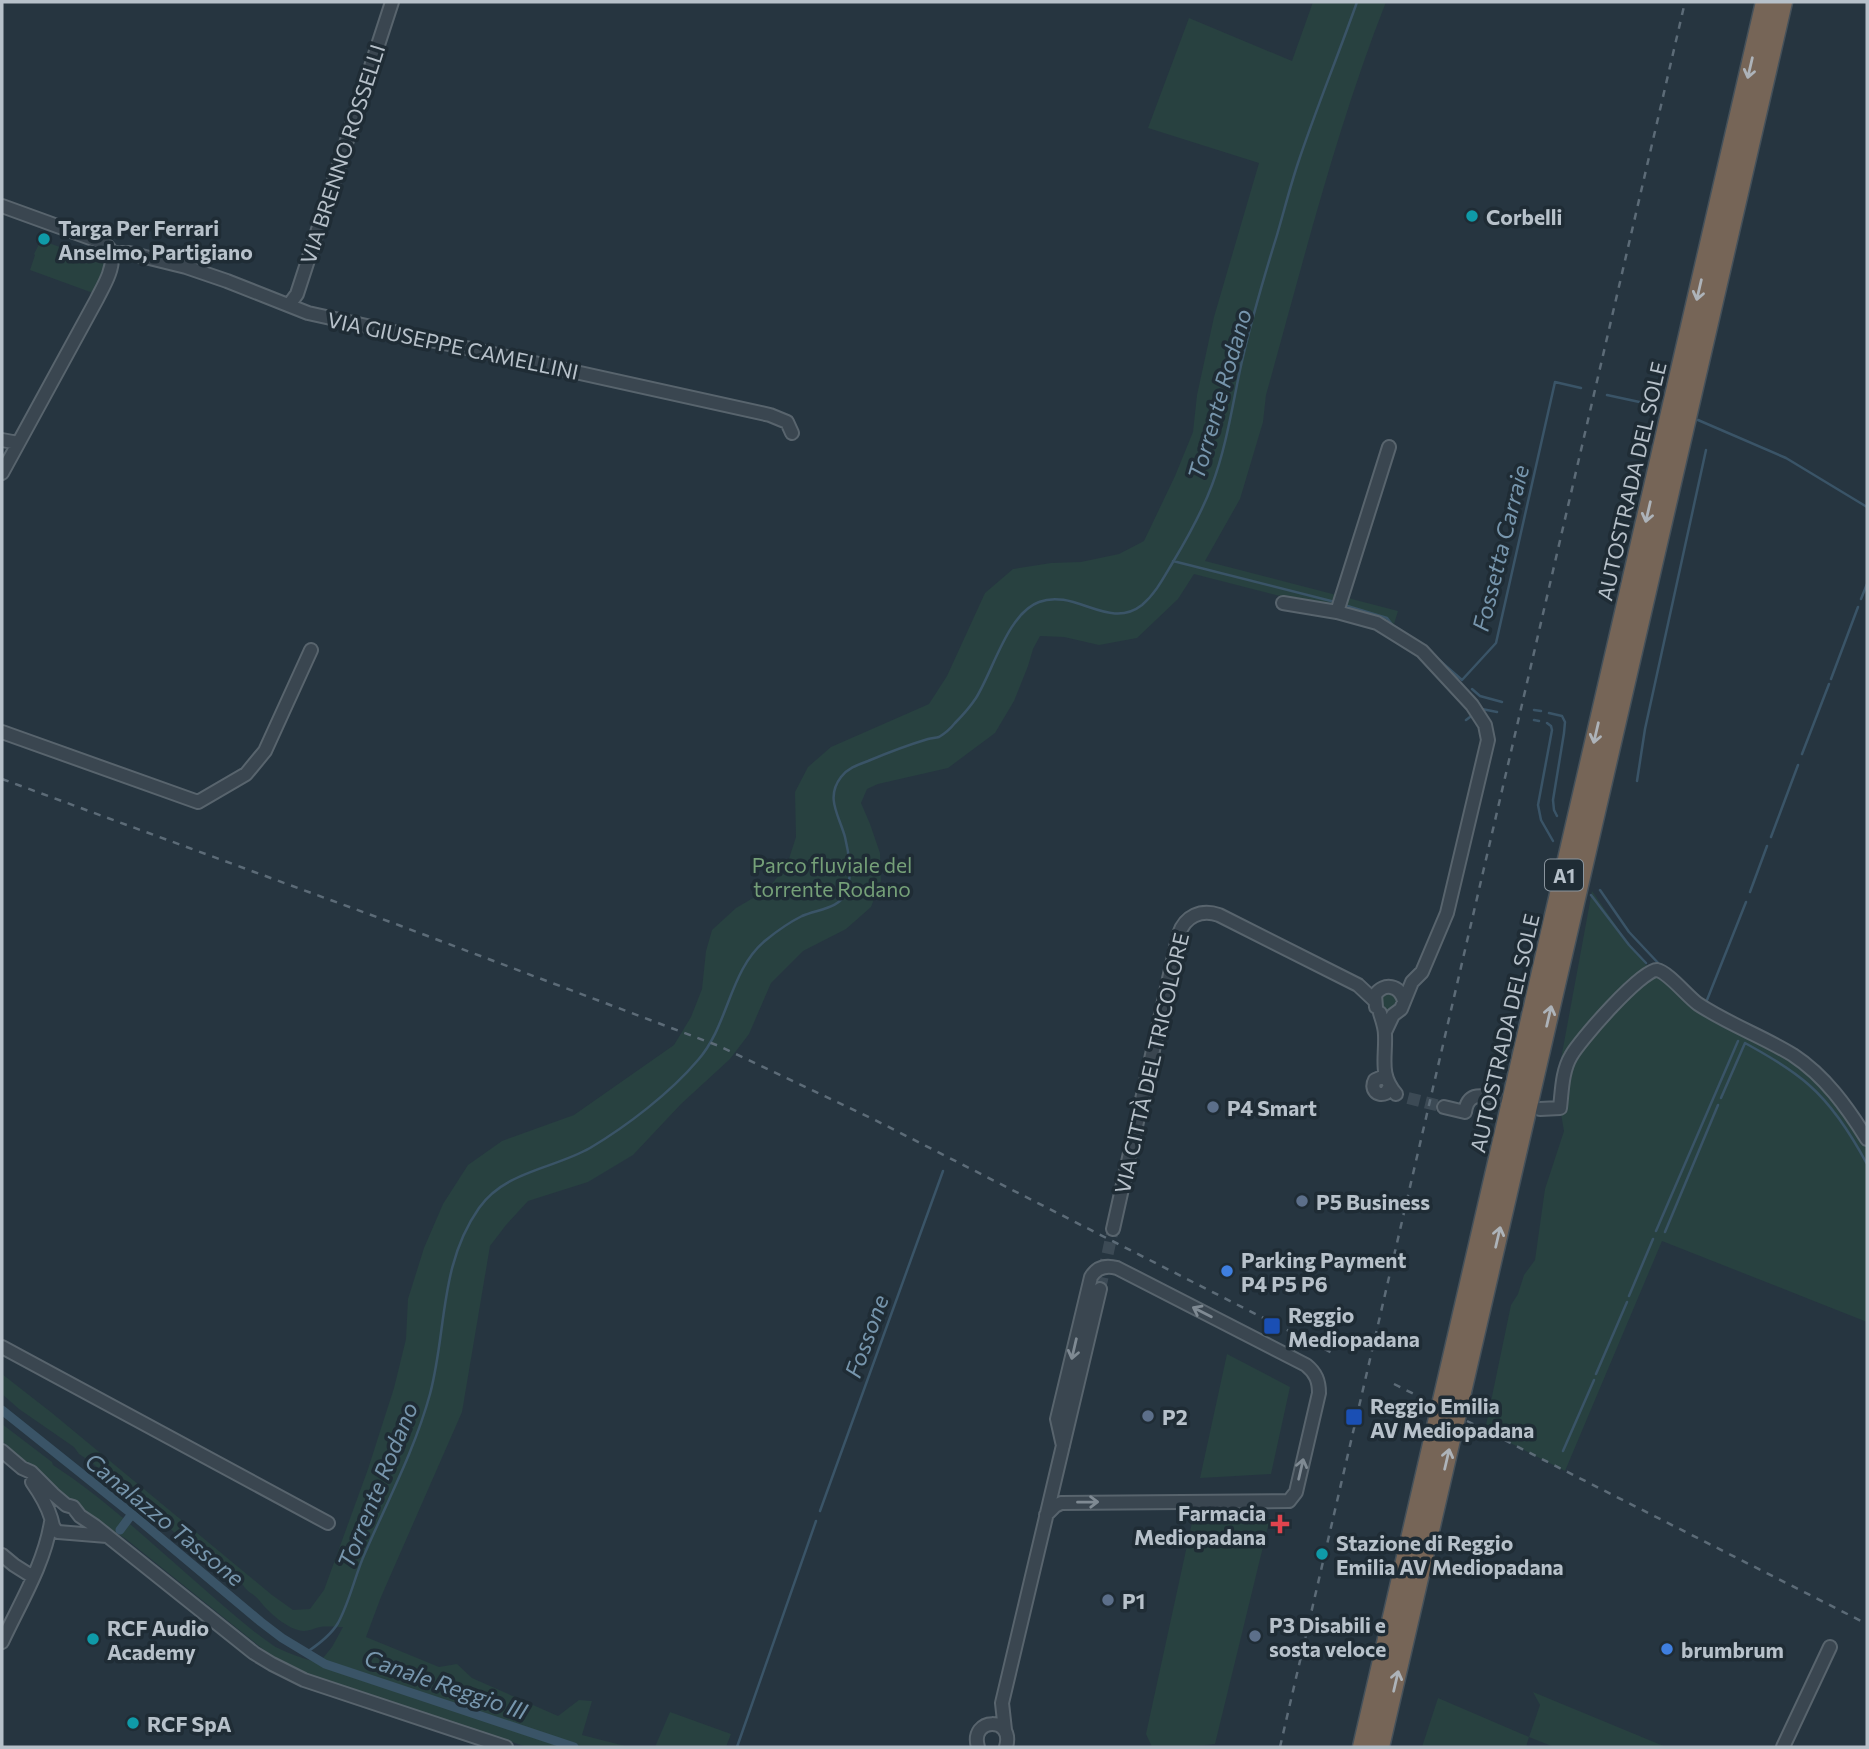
<svg xmlns="http://www.w3.org/2000/svg" width="1869" height="1749" font-family="Commissioner,sans-serif">
<rect width="100%" height="100%" fill="#263540"/>
<path fill="#284140" d="M1313 2H1386C1336 129 1303 263 1266 395L1263 422 1240 499 1205 561 1398 611 1394 624 1389 628 1292 599 1194 574 1178 599 1137 638 1099 645 1064 637 1040 636 1033 649 1028 666 1014 701 995 733 948 768 878 784 867 789 861 803 870 824 880 853 881 881 871 907 846 929 803 951 771 983 749 1034 730 1059 681 1104 633 1155 588 1182 528 1201 506 1225 490 1246 462 1412 381 1597 366 1637 439 1667 457 1664 472 1678 558 1716 579 1700 592 1701 582 1735 629 1747H527L320 1679 286 1665 274 1658 126 1539 83 1512 77 1502 61 1494 51 1486 2 1441V1424L52 1462 53 1465C107 1500 154 1546 203 1588 226 1608 249 1629 274 1646 284 1652 308 1660 319 1663L332 1647 343 1627C336 1627 328 1626 320 1627 315 1628 309 1631 304 1631 289 1631 267 1611 259 1600 254 1594 247 1592 243 1585L202 1552 177 1535 158 1517 148 1510 91 1462 79 1454 74 1447 19 1409 2 1394V1374L52 1413 272 1595 293 1610 310 1609 324 1590 368 1469 394 1388 406 1339 408 1299 424 1248 443 1204 468 1165 502 1141 574 1115 674 1045 691 1017 702 989 706 951 712 930 736 908 767 890 787 865 796 837 795 792 808 767 831 747 929 704 947 676 985 593 1013 569 1051 563 1081 562 1119 554 1144 541 1175 476 1193 432 1197 395 1214 317 1259 163 1148 128 1189 18 1292 61Z
M41 240 105 264 93 293 30 270 35 255 34 254Z
M1592 891 1624 937 1648 967C1619 982 1582 1032 1561 1059Z
M1650 972 1796 1057 1867 1139V1322L1662 1241 1565 1471 1485 1430 1511 1305 1518 1294 1524 1275 1535 1260 1545 1189 1564 1131 1560 1108 1568 1062Z
M1380 1001a9 9 0 1 1 18 0a9 9 0 1 1-18 0Z
M1227 1354 1290 1387 1271 1474 1200 1478Z
M1193 1518H1270L1215 1744 1187 1747H1152L1146 1734Z
M1533 1692 1666 1747H1554L1529 1737 1526 1747H1422L1438 1698 1529 1737 1540 1705Z
M670 1712 731 1734 726 1747H655Z"/>
<g fill="none" stroke-linecap="round" stroke-linejoin="round">
<path stroke="#3a5467" stroke-width="2.5" d="M1607 395 1658 406
M1698 420 1786 458 1867 507
M1173 561 1335 602
M1861 599 1867 584
M1344 605 1387 618 1394 627
M1439 660 1462 680 1496 643 1555 382 1581 388
M1831 679 1858 607
M1472 689 1480 696 1502 702
M1534 710 1541 711
M1480 711 1482 709 1497 712
M1549 713 1562 716 1565 722 1564 733 1553 800 1554 810 1557 816
M1466 720 1474 714
M1534 720 1539 721
M1547 723 1551 726 1552 730 1538 805 1541 820 1553 841
M1802 754 1829 684
M1637 781 1645 729 1706 450
M1771 837 1798 765
M1600 890 1629 932 1660 965
M1750 892 1767 846
M1591 895 1629 945 1646 963
M1707 1000 1746 902
M1721 1098 1745 1043C1767 1055 1790 1068 1809 1085 1833 1106 1852 1136 1867 1164
M1656 1231 1738 1041
M1665 1232 1718 1105
M1629 1296 1653 1239
M1596 1374 1627 1302
M1563 1451 1594 1380
M820 1511 943 1171
M307 1652C319 1644 331 1635 338 1623 350 1601 355 1575 365 1553 388 1500 415 1449 430 1394 447 1330 439 1265 479 1208 505 1171 553 1169 590 1148 627 1126 670 1093 698 1060 729 1025 729 970 766 940 777 931 790 922 802 916 818 909 840 909 847 891 852 876 849 853 845 837 839 815 825 798 841 777 848 768 857 765 868 761 887 753 908 745 928 739 932 738 935 738 939 737 944 734 951 728 955 723 962 716 970 707 976 698 993 671 1008 613 1039 602 1075 588 1109 631 1142 605 1156 593 1164 577 1173 562 1188 537 1202 512 1212 485 1226 448 1232 408 1240 370 1250 325 1263 280 1277 235 1284 211 1290 187 1298 163 1316 109 1338 56 1357 2
M737 1747 816 1521"/>
<path stroke="#3a5467" stroke-width="9" d="M2 1410 132 1514 261 1622 282 1638 325 1664 574 1747
M120 1530 132 1514"/>
<path stroke="#3c4a55" stroke-width="12" stroke-dasharray="12 6" stroke-linecap="butt" d="M1408 1098 1444 1107
M1100 1289 1113 1229"/>
<defs>
<path id="minor" d="M2 206 93 239C101 242 110 245 112 255
M112 255 115 253H129L186 267 227 281 308 313 770 415 787 422 792 433
M289 305 297 294 392 2
M2 440 18 443
M2 473 97 299C104 285 113 271 112 255
M1283 603 1337 612 1377 623 1422 651 1472 705 1485 725 1488 740 1447 913 1422 972 1412 982 1401 1009 1393 1015 1385 1032
M1337 612 1389 447
M2 732 198 802 246 774 265 751 311 650
M1376 1007 1375 995C1384 982 1400 985 1404 1001
M1380 1013C1382 1020 1385 1027 1385 1035 1386 1059 1379 1074 1396 1094
M1386 1079 1382 1077 1375 1080C1370 1089 1377 1097 1386 1093L1390 1086
M1444 1107 1465 1112C1468 1091 1482 1096 1497 1098
M1540 1109 1560 1108C1562 1091 1562 1071 1571 1056 1579 1041 1642 969 1657 970 1668 972 1688 997 1698 1004 1728 1024 1762 1036 1793 1055 1825 1076 1847 1107 1867 1139
M1113 1229 1179 934C1185 916 1201 909 1219 915L1358 985 1374 1000
M2 1347 328 1523
M2 1451 22 1468 31 1472 53 1494 66 1505 73 1507 80 1516 95 1526 254 1653 272 1664 304 1680 506 1747
M32 1482C39 1492 47 1505 51 1518 53 1525 52 1527 58 1532L107 1536
M1046 1515 1055 1506 1061 1503 1289 1501 1296 1492 1319 1393C1319 1381 1316 1373 1306 1365L1117 1268C1106 1265 1097 1267 1091 1277L1057 1419 1063 1446
M2 1555 14 1565 33 1577
M2 1642C20 1603 44 1565 51 1522
M1005 1730 1002 1703 1100 1289
M978 1747C969 1717 1015 1716 1006 1747
M1783 1747 1830 1647"/>
<path id="highway" d="M1362 1747 1765 2
M1380 1747 1783 2"/>
</defs>
<use href="#minor" stroke="#58646d" stroke-width="16"/>
<use href="#highway" stroke="#45515a" stroke-width="21"/>
<use href="#minor" stroke="#3a4650" stroke-width="12"/>
<use href="#highway" stroke="#766557" stroke-width="18"/>
<path stroke="#5c6b77" stroke-width="2.5" stroke-dasharray="7 7" stroke-linecap="butt" d="M2 779 401 926 719 1046 873 1119 1336 1355
M1394 1384 1428 1401
M1467 1421 1867 1624
M1280 1747 1685 2"/>
</g>
<defs><path id="oneway-shaft" d="M-6 0H5M1.5-3L5.5 0L1.5 3" fill="none" stroke-width="1.6" stroke-linecap="round" stroke-linejoin="round" transform="scale(1.75)"/></defs>
<g stroke="#adb3b9">
<use href="#oneway-shaft" transform="translate(1750 68) rotate(103)"/>
<use href="#oneway-shaft" transform="translate(1699 290) rotate(103)"/>
<use href="#oneway-shaft" transform="translate(1648 512) rotate(103)"/>
<use href="#oneway-shaft" transform="translate(1596 733) rotate(103)"/>
<use href="#oneway-shaft" transform="translate(1549 1016) rotate(-77)"/>
<use href="#oneway-shaft" transform="translate(1498 1237) rotate(-77)"/>
<use href="#oneway-shaft" transform="translate(1447 1459) rotate(-77)"/>
<use href="#oneway-shaft" transform="translate(1396 1681) rotate(-77)"/>
</g>
<g stroke="#7f8a93">
<use href="#oneway-shaft" transform="translate(1202 1312) rotate(-153)"/>
<use href="#oneway-shaft" transform="translate(1074 1349) rotate(103)"/>
<use href="#oneway-shaft" transform="translate(1301 1469) rotate(-77)"/>
<use href="#oneway-shaft" transform="translate(1088 1502) rotate(-1)"/>
</g>
<g fill="#0f9aa8" stroke="#1f2c35" stroke-width="2.5">
<circle cx="1472" cy="216" r="7"/>
<circle cx="44" cy="239" r="7"/>
<circle cx="1322" cy="1554" r="7"/>
<circle cx="93" cy="1639" r="7"/>
<circle cx="133" cy="1723" r="7"/>
</g>
<g fill="#5c6f8a" stroke="#1f2c35" stroke-width="2.5">
<circle cx="1213" cy="1107" r="7"/>
<circle cx="1302" cy="1201" r="7"/>
<circle cx="1148" cy="1416" r="7"/>
<circle cx="1108" cy="1600" r="7"/>
<circle cx="1255" cy="1636" r="7"/>
</g>
<g fill="#3f7fe0" stroke="#1f2c35" stroke-width="2.5">
<circle cx="1227" cy="1271" r="7"/>
<circle cx="1667" cy="1649" r="7"/>
</g>
<g fill="#1a4fb4" stroke="#1f2c35" stroke-width="2.5">
<rect x="1263" y="1317" width="18" height="18" rx="3.5"/>
<rect x="1345" y="1408" width="18" height="18" rx="3.5"/>
</g>
<path fill="#e0444e" stroke="#1f2c35" stroke-width="2.5" d="M1276.5 1513.5h7v7h7v7h-7v7h-7v-7h-7v-7h7z"/>
<g text-anchor="middle" dominant-baseline="central" stroke-width="7" stroke-linejoin="round" paint-order="stroke">
<rect fill="#1f2c35" stroke="#89949d" stroke-width="2" x="1545" y="859.5" width="38" height="31" rx="5"/>
<g font-size="19" font-weight="bold" fill="#b7c1ca">
<text x="1564" y="875">A1</text>
</g>
<g font-size="21" fill="#b7c1ca" stroke="#1f2c35">
<text transform="translate(342 154) rotate(-72)">VIA BRENNO ROSSELLI</text>
<text transform="translate(453 345) rotate(12)">VIA GIUSEPPE CAMELLINI</text>
<text transform="translate(1631 481) rotate(-77)">AUTOSTRADA DEL SOLE</text>
<text transform="translate(1504 1033) rotate(-77)">AUTOSTRADA DEL SOLE</text>
<text transform="translate(1151 1063) rotate(-77)">VIA CITTÀ DEL TRICOLORE</text>
</g>
<g font-size="21" font-weight="bold" fill="#b7c1ca" stroke="#1f2c35" text-anchor="start">
<text x="1486" y="216">Corbelli</text>
<text x="58" y="227">Targa Per Ferrari<tspan x="58" dy="24">Anselmo, Partigiano</tspan></text>
<text x="1227" y="1107">P4 Smart</text>
<text x="1316" y="1201">P5 Business</text>
<text x="1241" y="1259">Parking Payment<tspan x="1241" dy="24">P4 P5 P6</tspan></text>
<text x="1288" y="1314">Reggio<tspan x="1288" dy="24">Mediopadana</tspan></text>
<text x="1370" y="1405">Reggio Emilia<tspan x="1370" dy="24">AV Mediopadana</tspan></text>
<text x="1162" y="1416">P2</text>
<text x="1266" y="1512" text-anchor="end">Farmacia<tspan x="1266" dy="24">Mediopadana</tspan></text>
<text x="1336" y="1542">Stazione di Reggio<tspan x="1336" dy="24">Emilia AV Mediopadana</tspan></text>
<text x="1122" y="1600">P1</text>
<text x="1269" y="1624">P3 Disabili e<tspan x="1269" dy="24">sosta veloce</tspan></text>
<text x="107" y="1627">RCF Audio<tspan x="107" dy="24">Academy</tspan></text>
<text x="1681" y="1649">brumbrum</text>
<text x="147" y="1723">RCF SpA</text>
</g>
<g font-size="21" fill="#75a078" stroke="#1f2c35">
<text x="832" y="864">Parco fluviale del<tspan x="832" dy="24">torrente Rodano</tspan></text>
</g>
<g font-size="23" font-style="italic" fill="#7796ad" stroke="#1f2c35">
<text transform="translate(1219 394) rotate(-74)">Torrente Rodano</text>
<text transform="translate(1500 548) rotate(-76)">Fossetta Carraie</text>
<text transform="translate(866 1336) rotate(-70)">Fossone</text>
<text transform="translate(377 1485) rotate(-68)">Torrente Rodano</text>
<text transform="translate(165 1519) rotate(39)">Canalazzo Tassone</text>
<text transform="translate(446 1684) rotate(19)">Canale Reggio III</text>
</g>
</g>
<rect width="1869" height="1749" fill="none" stroke="#b7c1ca" stroke-width="7"/>
</svg>
